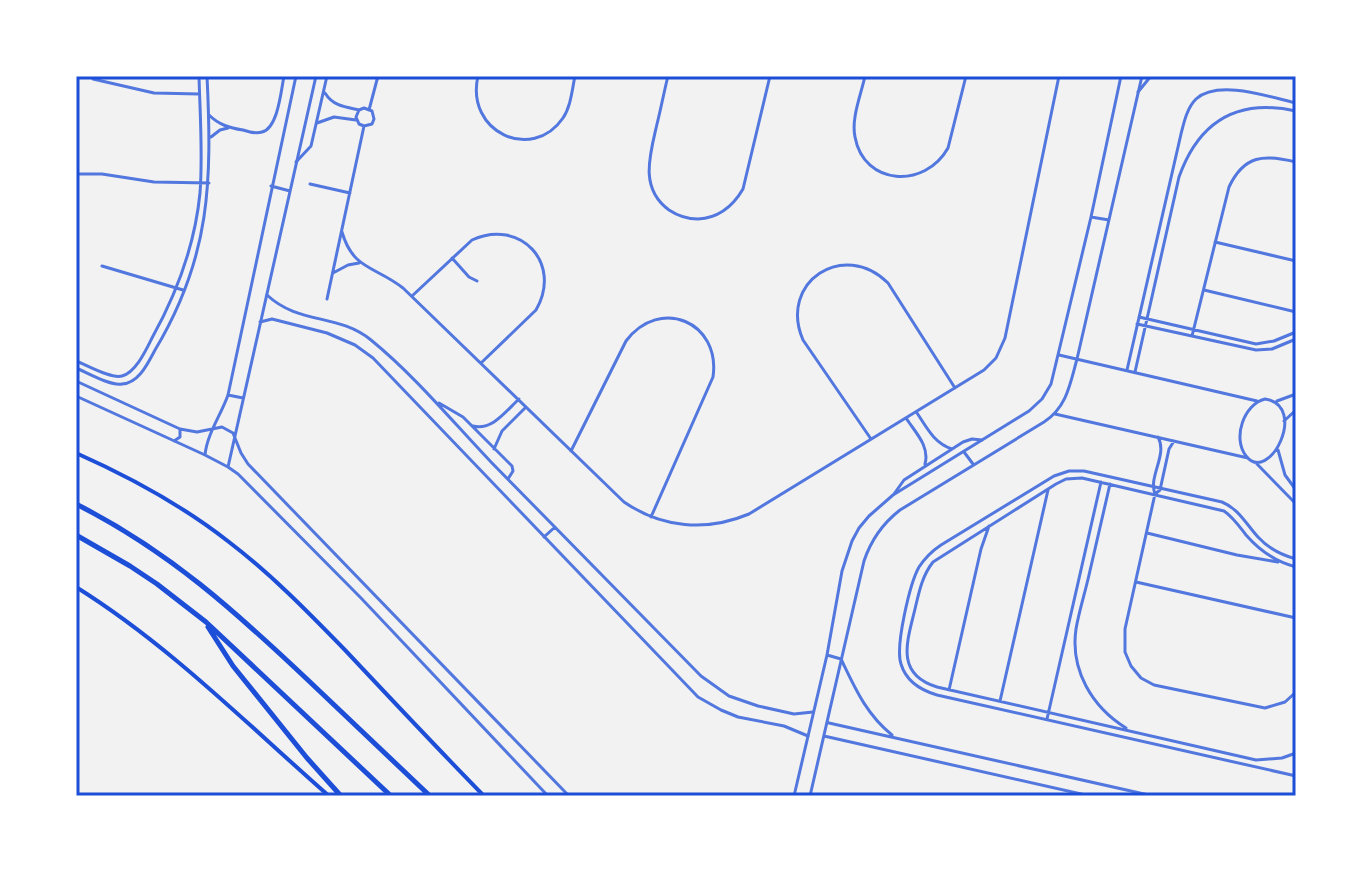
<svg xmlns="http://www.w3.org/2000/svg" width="1372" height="872" font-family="Georgia,serif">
<rect width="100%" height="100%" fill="#f2f2f2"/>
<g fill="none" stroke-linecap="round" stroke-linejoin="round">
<path stroke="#5277de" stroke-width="3" d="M478 76C465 132 532 163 563 118 571 106 572 90 575 76
M668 76C664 92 661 108 657 124 650 155 639 188 669 210 678 216 688 219 698 219 719 218 733 206 743 189L770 76
M865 76C861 95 851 118 855 137 864 186 925 189 948 148L966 76
M93 79 154 93 199 94
M1138 92 1151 76
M325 93C333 106 345 107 359 110
M369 110 378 76
M209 115C219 125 230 128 243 130 249 132 256 134 262 132 278 128 281 91 284 76
M317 123 334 117 356 120
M211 137 220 130 228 128
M296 162 311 146 327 76
M77 174H102L154 182 209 183
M310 184 350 193
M342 232C353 270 375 266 403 288L624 502C662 528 706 532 749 514L984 370 996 358 1005 338 1059 76
M1215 242 1296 261
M452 258 469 277 477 281
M102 266 183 290
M333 273 348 265 359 263
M1204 290 1296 312
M267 295C299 325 338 313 371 340 415 376 452 421 491 462 561 534 631 605 701 676L729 696 758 706 794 714 813 712
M412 296 472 240C520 218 563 263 536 310L481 363
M327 299 364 126 372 124 374 119 372 111 364 108 359 110 356 117 359 124 364 126
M1139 317 1256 344 1274 341 1296 332
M260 322 272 319 327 333 355 345 373 358 698 697 721 710 738 717 784 726 808 736
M1137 324 1256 350 1272 349 1296 339
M1192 336 1229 187C1244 155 1264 154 1296 162
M1059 355 1257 401
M76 361C87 365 111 379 122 376 136 372 146 350 152 338 177 293 195 244 200 193 203 154 200 115 199 76
M76 368C88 373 110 386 122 384 139 383 148 363 155 350 211 257 212 181 207 76
M1127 370 1181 134C1184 122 1187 108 1196 99 1218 79 1270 97 1296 103
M1135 372 1179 177C1199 121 1237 98 1296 111
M1265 399C1309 406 1269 485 1246 456 1232 438 1244 404 1265 399Z
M1277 401 1296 394
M439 403 463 417 512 466 513 471 508 479
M917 413C927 428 934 443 952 449
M1055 414 1248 458
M906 418C915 432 930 446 925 464
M1284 421 1296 410
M473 426C492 431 506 411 519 399
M871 439 803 340C778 282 844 239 888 283L955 388
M1174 441 1169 449 1160 490 1155 494 1125 629V652L1131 666 1141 678 1154 685 1265 708 1285 702 1296 692
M494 449 502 431 525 408
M1278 450 1285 475 1296 490
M571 451 626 341C660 296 721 322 713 377L651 517
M1257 464 1296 504
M1110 484C1103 514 1096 544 1089 575 1085 593 1079 611 1076 629 1070 670 1092 707 1126 728
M894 494 904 480 963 442 972 439 982 440
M1155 494C1148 476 1168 455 1158 437
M1147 533 1237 555 1278 562
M544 537 555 527
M1296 559C1281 555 1268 548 1258 537 1246 524 1239 509 1222 502L1084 471H1069L1054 476 941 545C932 551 925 558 919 567 910 583 895 646 901 664 906 681 920 690 937 695L1296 776
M1296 567C1276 562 1260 551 1246 535 1239 526 1233 517 1224 511L1082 478 1066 479 1056 484 933 562C922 576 919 592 915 609 907 642 895 674 937 687L1256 760 1282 758 1296 753
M1136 582 1296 618
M949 690 981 549 989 526
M1000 701 1048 490
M1047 719 1101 482"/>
<path stroke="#5277de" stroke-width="3" d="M271 186 290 191
M1091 217 1109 220
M76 381 180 429 197 432 222 427 233 433 241 453 248 464 569 796
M228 395 243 398
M76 396 205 455 228 467 238 474 361 598 548 796
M174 441 180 437V429
M964 452 973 464
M205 455C207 434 221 415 228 395L296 76
M228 467 316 76
M827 655 841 659C855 688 866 714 892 735
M829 723 1153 796
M824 736 1090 796
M794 796 827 655 842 571 852 541 859 528 869 516 893 495 1029 411 1042 399 1051 384 1091 217 1121 76
M810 796 864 561C871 540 882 524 900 510L1044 422C1067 407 1070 384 1077 359L1142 76"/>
<path stroke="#1d4ed8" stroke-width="4" d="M76 453C130 477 182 505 229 542 271 574 308 612 345 650 391 699 437 748 484 796
M76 587C169 645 247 724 329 796"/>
<path stroke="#1d4ed8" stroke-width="5" d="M76 504C169 551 235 611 310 682 350 720 390 758 430 796
M76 535 130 566 157 584 206 622 391 796
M208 627 233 666 307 758 341 796"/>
</g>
<rect width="1372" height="872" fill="none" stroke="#ffffff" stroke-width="156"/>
<rect x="78" y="78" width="1216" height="716" fill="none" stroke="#1d4ed8" stroke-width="3"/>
</svg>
